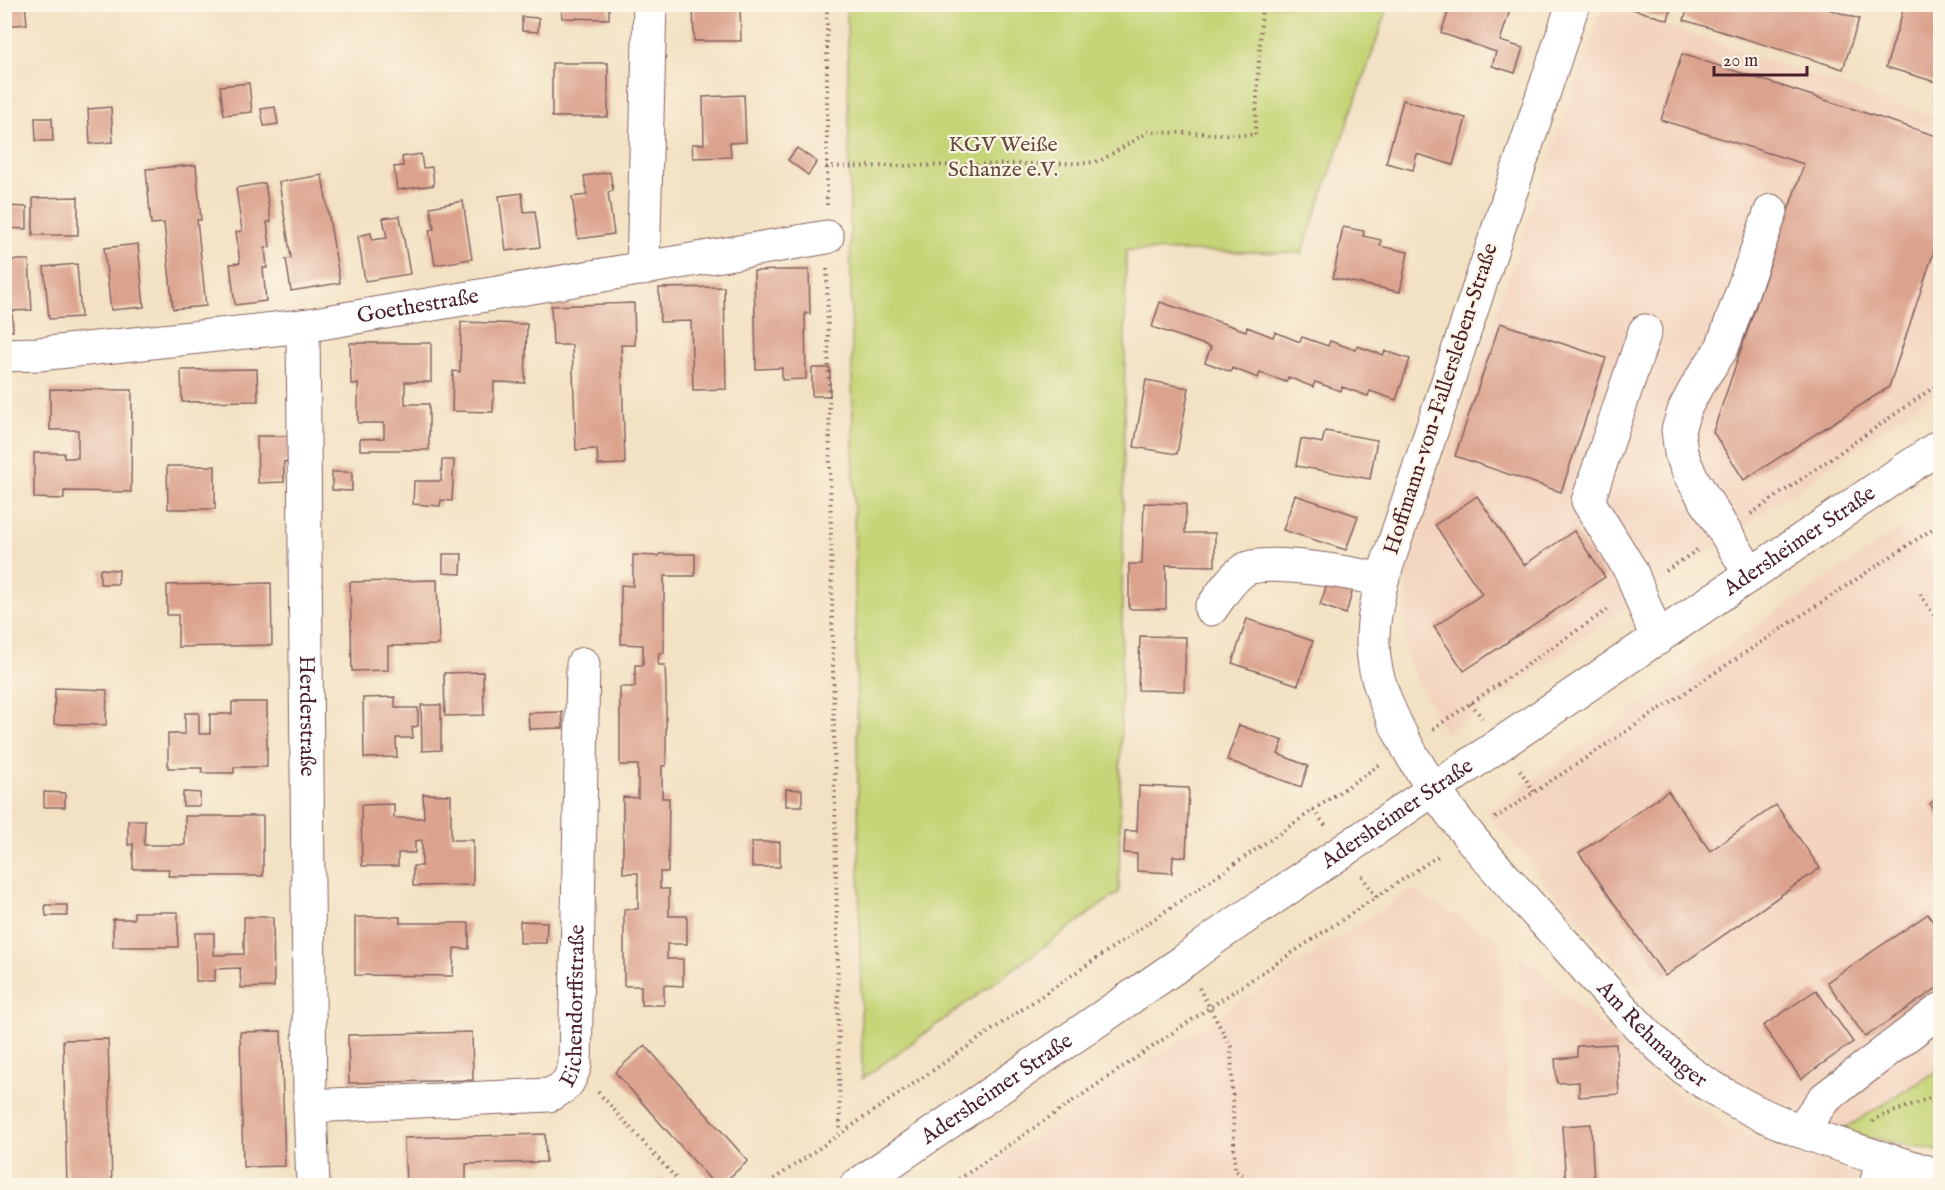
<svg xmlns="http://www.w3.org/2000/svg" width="1945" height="1190" font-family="'IM FELL English',serif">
<rect width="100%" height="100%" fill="#fcf5e5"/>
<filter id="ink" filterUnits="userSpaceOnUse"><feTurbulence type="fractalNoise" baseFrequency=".0167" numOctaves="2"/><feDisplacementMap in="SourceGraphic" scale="12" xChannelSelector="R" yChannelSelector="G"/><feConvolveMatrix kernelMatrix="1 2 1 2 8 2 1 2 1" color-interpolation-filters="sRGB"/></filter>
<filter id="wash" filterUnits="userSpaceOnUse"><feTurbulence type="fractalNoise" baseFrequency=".008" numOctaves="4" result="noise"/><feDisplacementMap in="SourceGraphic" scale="24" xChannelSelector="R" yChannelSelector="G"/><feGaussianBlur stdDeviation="1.35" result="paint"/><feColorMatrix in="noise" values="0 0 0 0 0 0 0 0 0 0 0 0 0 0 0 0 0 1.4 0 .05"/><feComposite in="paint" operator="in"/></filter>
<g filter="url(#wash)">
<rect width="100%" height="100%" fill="#f3e1c3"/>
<path fill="#f3d4bf" d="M1603 5 1940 118V390L1445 734 1405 656 1406 570Z
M1940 501V1069L1839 1132 1736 1081 1662 1016 1485 812Z
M1411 890 1501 940 1512 1185H960Z
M1519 952 1673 1090 1731 1128 1793 1154 1899 1185H1533Z"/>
<path fill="#c5d476" stroke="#887a50" stroke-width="1.5" d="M847 5H1389L1302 253 1126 250 1119 892 862 1079Z
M1940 1069V1151L1839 1132Z"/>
<g id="blocks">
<path fill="#dba38e" d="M5 4H25L27 24 5 26Z
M561 4H609V19L562 18Z
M693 4H740L741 41H694Z
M1451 4H1503L1511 7 1500 41 1523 48 1515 73 1492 66 1496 52 1441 33Z
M1627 4H1672L1668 20 1626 7Z
M1689 4H1813L1859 19 1843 69 1684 20Z
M1905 4H1928L1940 8V100L1934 98 1939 83 1886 67Z
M522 17 539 18 538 32 522 31Z
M1682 54 1940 137V233L1889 387 1744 480 1713 432 1804 164 1661 120Z
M552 63H608V117H552Z
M249 83 252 112 224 115 220 86Z
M744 95 746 142 730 143 731 157 693 158 692 144H704L703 97Z
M1403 100 1466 118 1453 165 1417 154 1413 170 1386 163Z
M111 107 113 142 90 144 88 109Z
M275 107 278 124 264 126 261 109Z
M35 118H52L53 141H36Z
M797 148 817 162 808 175 788 160Z
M421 154 423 168 432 167 434 185 397 190 394 167 403 166 402 157Z
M196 165 201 220H197L206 306 173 309 164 223 151 224 146 169Z
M610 172 613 191 608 192 614 234 578 239 572 197 587 195 584 176Z
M322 175 340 283 291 291 286 259 291 258 279 182Z
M265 183 271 222H267L270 247 265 248 267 268H263L266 301 235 305 230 264 240 263 236 232 242 231 236 188Z
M522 193 524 212 535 211 540 247 506 251 499 196Z
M78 197V235H33V198Z
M463 201 472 259 435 265 429 230 434 229 430 207Z
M4 206 27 207V229L4 228Z
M400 216 410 274 365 281 358 236 371 233 372 240 387 238 383 218Z
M1343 227 1364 231 1363 236 1381 240 1380 246 1408 252 1400 292 1333 278Z
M138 244 144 307 111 310 104 248Z
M10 260H29L32 310 12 311 13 331H5V292H11Z
M77 264 81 317 49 319 44 267Z
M780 270H809L810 314 805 313 806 379 782 380V368L756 369 754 271Z
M724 287 726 389 693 390 691 321 660 322 659 288Z
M1160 302 1246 331 1247 327 1273 337 1275 332 1300 342 1302 337 1328 346 1330 341 1355 350 1357 346 1383 355 1385 351 1410 359 1396 400 1370 391 1368 396 1342 387 1341 391 1315 382 1313 387 1288 377 1286 382 1260 373 1258 378 1232 368 1231 372 1205 362 1211 347 1152 327Z
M634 303 635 345H621L625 464 598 465 597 449 576 450 572 345H553L551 306Z
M461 322 527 324 525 383 494 382 493 412 452 411 453 371 460 372Z
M1500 323 1606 358 1561 492 1455 456Z
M350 343H431V382H405V404H429V450H360V439L384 438V423H358V384H351Z
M812 368H830V396H812Z
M257 369 258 401 182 402 181 370Z
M1146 380 1189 388 1177 454 1134 447Z
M50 389 132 390 131 492 64 491V499L34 498V453H64V458H78V430H50Z
M1325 431 1377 440 1370 479 1296 466 1301 439 1322 443Z
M257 436H290V461L284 462V482L258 483Z
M442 460H454L452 501 441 500 440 506 413 504 414 481H441Z
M167 466H215V509H168Z
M332 472H352V491L332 490Z
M1295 495 1358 516 1346 550 1283 530Z
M1477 496 1524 565 1574 531 1605 577 1464 671 1434 627 1482 594 1435 525Z
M1144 503 1186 504 1185 533H1215V566L1166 565V609H1129V564H1142Z
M443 554H462L461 574 443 573Z
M659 554H695V576H664V653H659L658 665H665L666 689V766H662V798H669L668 872H660V889H669V916H687V944H667V959H683V986L664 985V1005H641V986H624V909H638V873H623V797L638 798V765H620V687H635V665H643V645L621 644V585L633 586V555L659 556Z
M100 569 119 570 118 584H100Z
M437 580 439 645 388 646V670L352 671 350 582Z
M1328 581 1353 589 1346 614 1320 605Z
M271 583 272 645 178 647V615H167V585Z
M1247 619 1313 641 1298 685 1232 663Z
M1140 636 1186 637 1184 691 1138 690Z
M483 672 484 715 445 716 444 673Z
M55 688 107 690 106 725 54 724Z
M395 697V708H418V726L412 727 413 738H396L397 757 364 758 363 698Z
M232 702H267V767H234V773H202V768H168V734H185V713H199V734H210V714H232Z
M421 705H441V750L422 751Z
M562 712 563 728 529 729 528 713Z
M1239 725 1283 741 1278 754 1308 766 1301 787 1227 760Z
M1139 786 1189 788 1186 857 1173 856 1172 873 1137 871V854L1124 853 1125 831H1137Z
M786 789 802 790V806H786Z
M1668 791 1710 851 1776 805 1820 868 1665 976 1579 853Z
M44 792 65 793V807H44Z
M183 792 200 793V806H183Z
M423 794 451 795V840H473V885L413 886V866H422V840L415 841V853H398V866H362L361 805 394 804V818H424Z
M1940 796V820L1930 804Z
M185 816H263V876H168L169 869H133V844L128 845V820H145L144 845H185Z
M752 842H780V867H752Z
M45 905H67V916H46Z
M134 912H178V947H113V919H134Z
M1928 914 1940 932V986L1865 1037 1827 982Z
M244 917H273L274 987 241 988 240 968 215 969V981H196L195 933H214V955L244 954Z
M355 917H400V923H469V949L454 948 453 976 355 975Z
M520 921 547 922 546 943H520Z
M1816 990 1853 1042 1801 1079 1763 1026Z
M281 1031 285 1166 243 1167 240 1032Z
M472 1032 473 1080 349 1083 348 1035Z
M108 1039 112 1185H67L63 1040Z
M1616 1044 1619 1094 1579 1097V1082L1557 1083 1555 1059 1577 1057V1046Z
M645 1045 748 1161 721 1185H715L615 1072Z
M1591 1124 1594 1185H1566L1562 1126Z
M545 1134 546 1162 466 1164V1185H406L404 1138Z
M662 1178 667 1185H652Z"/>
</g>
</g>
<g filter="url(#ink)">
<use href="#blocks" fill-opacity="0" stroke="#856360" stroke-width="1.5"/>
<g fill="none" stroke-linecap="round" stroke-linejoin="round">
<defs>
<g id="minor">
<path id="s1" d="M1573 4 1382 580C1375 610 1369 639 1376 670 1383 701 1397 729 1413 757 1455 827 1507 880 1561 940 1600 983 1638 1030 1683 1067 1695 1078 1711 1086 1725 1095 1790 1134 1868 1153 1940 1176"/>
<path d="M643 269 650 4"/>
<path id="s2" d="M303 326 310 1106 313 1186"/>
<path d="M1645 331 1588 501 1631 571 1657 639"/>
<path id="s3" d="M4 355 39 354 303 326 827 237"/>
<path d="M1751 575 1690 475 1681 453 1678 430 1685 408 1698 384 1722 348 1771 211"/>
<path d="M1211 609C1220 597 1230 579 1244 570 1264 557 1357 574 1382 580"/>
<path id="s4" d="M310 1106 549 1095C567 1087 569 1083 575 1065L583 664"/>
<path d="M1800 1131 1824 1099 1940 1010"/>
<path d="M1876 1186 1882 1158"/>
</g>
<g id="major">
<path id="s5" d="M856 1186 1184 961 1216 937 1940 446"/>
</g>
</defs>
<use href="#minor" stroke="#856360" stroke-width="35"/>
<use href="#major" stroke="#856360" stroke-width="35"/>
<path stroke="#856360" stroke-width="4" stroke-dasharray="1.5 4.5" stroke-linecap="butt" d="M826 167 1086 163 1100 161 1148 132 1255 135 1262 4
M827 205V4
M827 269 840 1132
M1751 514 1940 383
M1666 571 1697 550
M1920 594 1940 624
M1471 703 1482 718
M1433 729 1610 608
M1520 770 1534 792
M1313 810 1326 826
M1495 818 1940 524
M1362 876 1376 897
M1199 988 1231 1047 1235 1170 1257 1186
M598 1092 683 1186
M1873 1122 1875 1119 1940 1094
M764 1186 1382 763
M949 1186 1209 1008 1441 854"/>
<use href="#minor" stroke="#fff" stroke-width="33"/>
<use href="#major" stroke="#fff" stroke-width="33"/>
</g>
</g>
<g text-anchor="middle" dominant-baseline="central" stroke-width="4.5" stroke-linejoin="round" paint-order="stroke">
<g font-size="22" fill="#694c3e" stroke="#fcf5e5">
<text x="1003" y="145">KGV Weiße<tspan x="1003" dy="25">Schanze e.V.</tspan></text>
</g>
<g font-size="22" fill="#4a1f2b" stroke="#fcf5e5">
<text stroke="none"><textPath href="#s3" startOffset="417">Goethestraße</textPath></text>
<text transform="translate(1441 399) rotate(-72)">Hoffmann-von-Fallersleben-Straße</text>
<text stroke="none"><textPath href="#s5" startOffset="1143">Adersheimer Straße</textPath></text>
<text stroke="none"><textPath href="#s2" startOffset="390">Herderstraße</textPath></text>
<text stroke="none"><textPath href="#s5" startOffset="657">Adersheimer Straße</textPath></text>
<text stroke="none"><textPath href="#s4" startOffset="340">Eichendorffstraße</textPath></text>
<text stroke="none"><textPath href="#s1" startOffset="1160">Am Rehmanger</textPath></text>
<text stroke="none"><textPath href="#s5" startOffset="171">Adersheimer Straße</textPath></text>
</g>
</g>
<rect width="1945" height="1190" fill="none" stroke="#fcf5e5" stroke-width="24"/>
<path d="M1714 66v9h93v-9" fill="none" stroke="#4a1f2b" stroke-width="3"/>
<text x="1723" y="66" font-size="18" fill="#4a1f2b" stroke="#fcf5e5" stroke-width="4.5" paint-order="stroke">20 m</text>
</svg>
